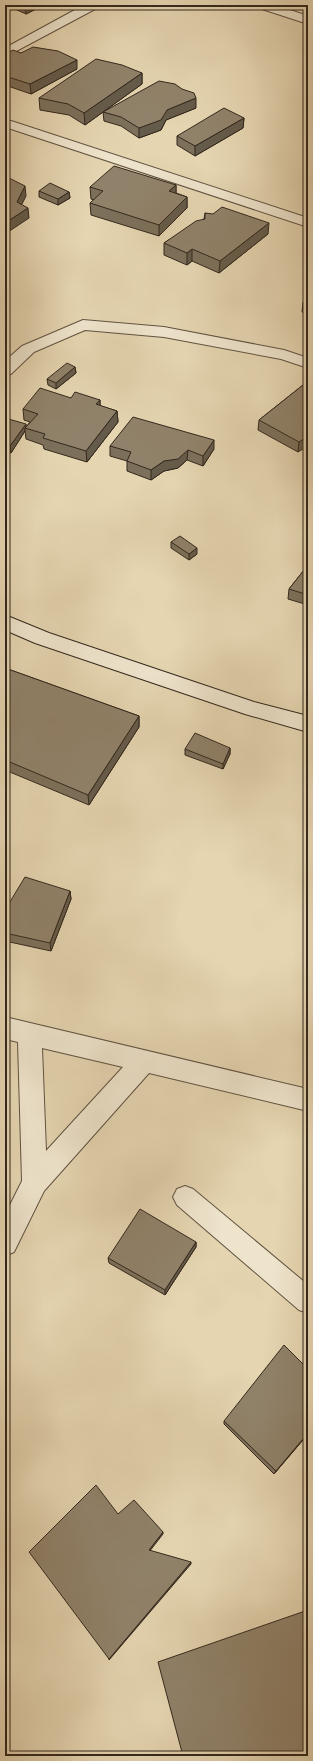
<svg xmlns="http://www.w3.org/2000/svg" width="313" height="1761" font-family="'Sorts Mill Goudy',serif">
<rect width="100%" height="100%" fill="#e5d5b1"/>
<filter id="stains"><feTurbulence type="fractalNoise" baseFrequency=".005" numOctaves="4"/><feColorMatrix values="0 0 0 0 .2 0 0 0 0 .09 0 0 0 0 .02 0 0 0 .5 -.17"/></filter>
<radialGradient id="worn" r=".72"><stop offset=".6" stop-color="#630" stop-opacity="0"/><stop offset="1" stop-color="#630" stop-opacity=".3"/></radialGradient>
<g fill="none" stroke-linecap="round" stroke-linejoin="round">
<defs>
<path id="lane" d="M185 1186 193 1189 308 1285V1313L299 1310 177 1205 173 1197 177 1189Z"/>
<path id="street" d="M84 5H99L97 8 5 57V48Z
M257 5H275L308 16V24L259 8Z
M5 119 308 218V227L5 127Z
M83 320 164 327 284 350 308 358V368L281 359 164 337 85 330 34 352 11 374 5 375V361L22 346Z
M5 1017 308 1089V1111L149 1073 44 1191 14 1252 5 1256V1215L22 1181 18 1042 5 1039ZM42 1048 123 1067 46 1151Z"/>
<path id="secondary" d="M5 615 49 633 254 702 308 716V732L245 714 35 643 5 630Z"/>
</defs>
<use href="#lane" stroke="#605342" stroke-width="2"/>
<use href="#street" stroke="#605342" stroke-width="2"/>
<use href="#secondary" stroke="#33281d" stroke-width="2"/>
<use href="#lane" fill="#eee4cc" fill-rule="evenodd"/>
<use href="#street" fill="#eee4cc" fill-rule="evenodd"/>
<use href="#secondary" fill="#eee4cc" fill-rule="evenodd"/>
</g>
<path fill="#7c705b" stroke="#33281d" d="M6 5H44L26 14Z
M21 53 77 69 31 94 5 85V54Z
M142 73V84L85 125 69 115 40 110 39 98Z
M196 108 166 120 161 130 139 138 121 126 104 121 103 112Z
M244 118 243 128 195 156 177 145V136Z
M176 185V193L187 197V208L159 236 91 215 90 203 94 200 91 199 90 187Z
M39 191 69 192 70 198 58 205 39 197Z
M205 213 268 234 219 273 192 261 187 265 164 255V243L204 219Z
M308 297V315L302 312 303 302Z
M75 367 76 373 56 389 48 385 47 379Z
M308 381 298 452 258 430 259 420Z
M71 398 100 400V406L117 411 118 422 87 462 44 449 43 445 26 439 25 431 11 453 5 451V418L26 427 30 422 24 420 23 409Z
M110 446 214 449 203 466 187 460 178 468 164 471 151 480 127 471V461L110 456Z
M171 542 197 554 189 560 171 548Z
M308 565V605L288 599 289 589Z
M5 668 139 716V727L89 805 5 770Z
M230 748V754L223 769 185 755V749Z
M70 891 71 899 51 951 5 941V910Z
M196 1242V1247L165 1295 109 1263 108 1258Z
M224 1421 308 1434 274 1474 224 1424Z"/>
<path fill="#655b4a" stroke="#33281d" d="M25 5H44L26 14Z
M77 60V69L31 94 30 84Z
M142 73V84L85 125 84 113Z
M196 98V108L166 120 161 130 139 138V128L167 110Z
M244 118 243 128 195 156V146Z
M176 185V196L169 191Z
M25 186 26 196 18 212 17 202Z
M69 192 70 198 58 205V199Z
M187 197V208L159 236V225Z
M28 208 29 218 5 234V223Z
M269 223 268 234 219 273 220 261Z
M192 249V261L187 265V253Z
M75 367 76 373 56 389V383Z
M100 400V411L96 404Z
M117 411 118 422 87 462 86 451Z
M26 424V428H25V431L11 453 10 446Z
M308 436V446L298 452 299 442Z
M214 440V449L203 466V456Z
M188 450 187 460 178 468 164 471 151 480V470L164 461Z
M197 548V554L189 560V554Z
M139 716V727L89 805 88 795Z
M230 748V754L223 769V764Z
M70 891 71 899 51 951 50 943Z
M196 1242V1247L165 1295V1290Z
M308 1433V1434L274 1474 276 1471Z
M163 1532V1534L149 1552V1550Z
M191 1562V1564L109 1660V1659Z"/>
<path fill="#90826a" stroke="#33281d" d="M33 47 58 51 77 60 30 84 5 76V54L13 50 21 53Z
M96 59 122 65 142 73 84 113 68 104 39 98Z
M159 81 175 84 182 89 194 93 196 98 167 110 161 120 139 128 121 117 103 112Z
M224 108 244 118 195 146 177 136Z
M114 166 176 185 169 191 187 197 159 225 90 203 103 191 90 187Z
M5 176 25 186 17 202 28 208 5 223Z
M50 183 69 192 58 199 39 191Z
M222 207 269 223 220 261 192 249 187 253 164 243 196 221 205 219V213L213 214Z
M308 297V304L303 302Z
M67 363 75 367 56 383 47 379Z
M308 381V436L299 442 259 420Z
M40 388 71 398 75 392 100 400 96 404 117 411 86 451 43 438 45 434 25 428 38 414 23 409Z
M133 417 214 440 203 456 188 450 178 459 164 461 151 470 127 461 131 452 110 446Z
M5 418 26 424 10 446 5 445Z
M180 536 197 548 189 554 171 542Z
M308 565V595L289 589Z
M5 668 139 716 88 795 5 760Z
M195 733 230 748 223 764 185 749Z
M25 877 70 891 50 943 5 933V910Z
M140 1209 196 1242 165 1290 108 1258Z
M284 1345 308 1369V1433L276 1471 224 1421Z
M96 1485 118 1514 134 1500 163 1532 149 1550 191 1562 109 1659 29 1552Z
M308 1610V1756H183L158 1662Z"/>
<rect width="313" height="1761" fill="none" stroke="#e5d5b1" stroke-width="20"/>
<rect x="6" y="6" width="301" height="1749" fill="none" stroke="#33281d" stroke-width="2"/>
<rect x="10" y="10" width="293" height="1741" fill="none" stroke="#33281d"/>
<rect width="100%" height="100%" filter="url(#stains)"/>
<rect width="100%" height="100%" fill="url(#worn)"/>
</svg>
